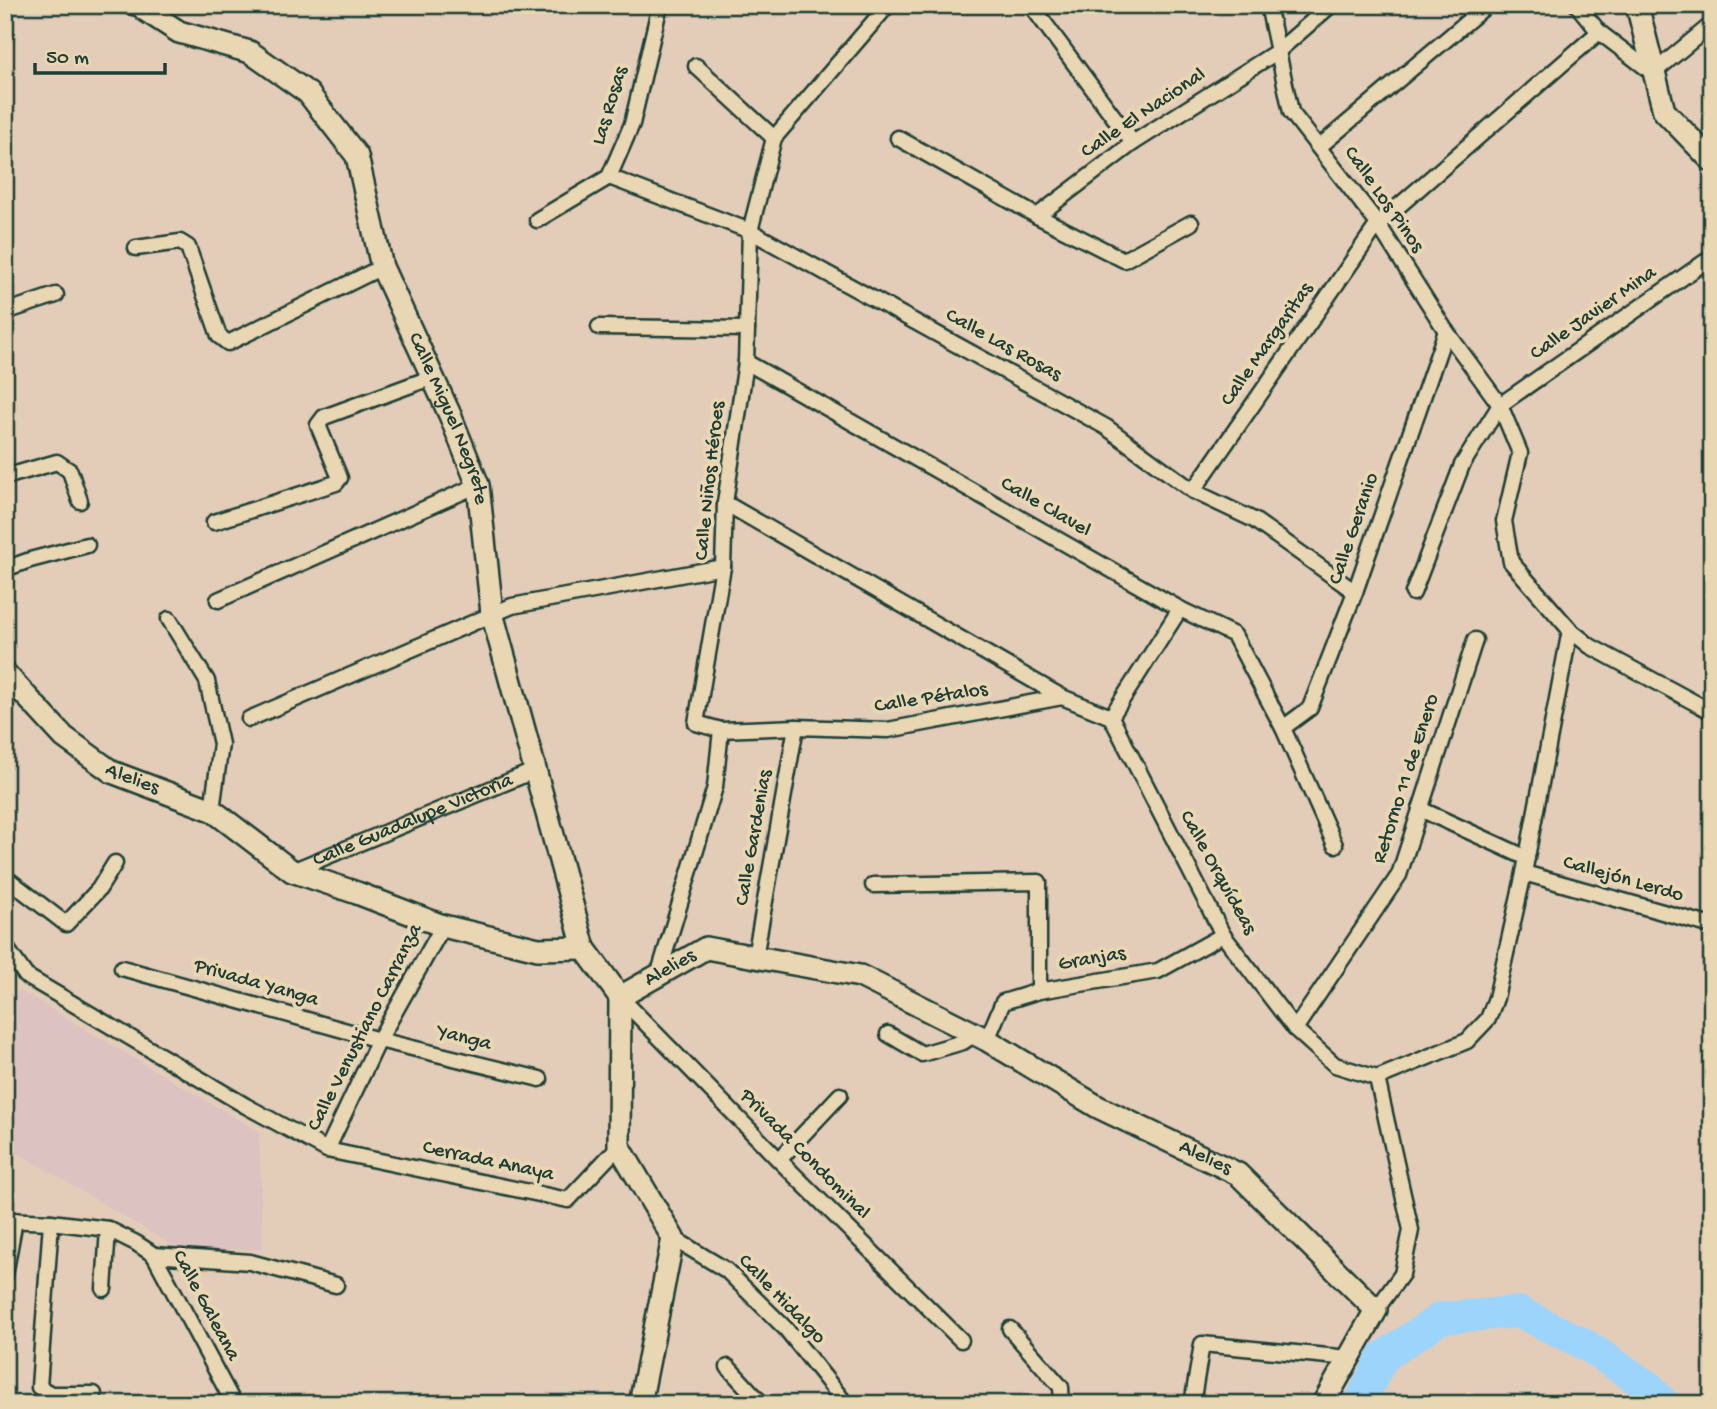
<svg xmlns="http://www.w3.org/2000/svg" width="1717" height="1409" font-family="'Gochi Hand',sans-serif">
<rect width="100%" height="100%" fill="#e3cdb9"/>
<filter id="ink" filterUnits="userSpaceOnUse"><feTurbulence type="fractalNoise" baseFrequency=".0143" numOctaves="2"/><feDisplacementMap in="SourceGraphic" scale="14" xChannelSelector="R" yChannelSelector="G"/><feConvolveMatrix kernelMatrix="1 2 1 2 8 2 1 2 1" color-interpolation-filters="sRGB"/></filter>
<g filter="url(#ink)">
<path fill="#dcc2c0" d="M19 990 259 1132 263 1249 180 1250 5 1145V1014Z"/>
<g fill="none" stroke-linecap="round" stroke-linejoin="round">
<path stroke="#9dd4fc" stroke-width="32" d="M1359 1404 1383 1357 1441 1318 1519 1312 1584 1344 1649 1387 1664 1404"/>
<defs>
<g id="street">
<path d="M125 5 145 10"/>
<path d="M888 5 774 138 750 231 746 362 725 503 723 567 696 723 721 730 796 727 888 730 1062 697"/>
<path d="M1031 5 1133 143"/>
<path d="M1268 5 1291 112 1378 224 1446 331 1500 405 1520 453 1504 521 1511 562 1570 630 1590 646 1712 712"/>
<path d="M1577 5 1599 32 1653 73 1712 24"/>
<path d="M696 66 774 138"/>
<path d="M898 138 1037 216 1124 260 1191 223"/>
<path d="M1319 147 1487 5"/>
<path d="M609 177 750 231 1106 427 1193 491 1254 520 1355 592"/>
<path d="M1037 216 1133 143 1278 51 1331 5"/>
<path d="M537 220 609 177 632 124 660 5"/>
<path d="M136 248 180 242 188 247 219 336 228 343 382 267"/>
<path d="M5 312 56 295"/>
<path d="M599 327 747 329"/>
<path d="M746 362 1180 609 1234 635 1283 728 1335 845"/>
<path d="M5 477 57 462 70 471 80 501"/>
<path d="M1193 491 1378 224 1599 32"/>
<path d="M725 503 1062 697 1111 717 1223 935 1295 1029 1335 1065 1377 1078 1467 1041 1488 1019 1496 998 1524 873 1570 630"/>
<path d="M214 522 336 483 340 478 318 425 324 417 433 377"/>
<path d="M5 569 30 560 87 545"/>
<path d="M1413 593 1462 465 1500 405 1712 257"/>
<path d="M218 600 478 485"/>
<path d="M169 619 207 681 221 744 212 810"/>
<path d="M1111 717 1180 609"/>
<path d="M249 719 512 606 723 567"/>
<path d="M1283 728 1310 708 1355 592 1446 331"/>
<path d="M1420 809 1527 858"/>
<path id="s1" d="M292 871 536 770"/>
<path d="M1524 873 1712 926"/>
<path d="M5 877 66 924 99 889 115 863"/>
<path d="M873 885 1039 882V991"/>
<path d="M5 946 26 976 246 1106 327 1150 568 1200 619 1146"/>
<path d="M755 957 796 727"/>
<path d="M122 968 379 1040 540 1079"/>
<path d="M658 976 715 787 721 730"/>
<path d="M620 997 779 1160 961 1340"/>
<path d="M1295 1029 1399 875 1475 640"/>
<path d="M888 1034 922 1054 963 1042 975 1034"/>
<path d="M987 1040 1003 1002 1039 991 1158 971 1223 935"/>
<path d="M327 1150 379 1040 443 926"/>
<path d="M779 1160 840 1095"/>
<path d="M5 1220 51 1222 108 1229 136 1243 154 1255 234 1404"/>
<path d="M51 1222 39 1387 51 1394H94"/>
<path d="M673 1238 726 1270 786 1329 846 1404"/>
<path d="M154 1255 250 1262 336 1285"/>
<path d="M5 1275 15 1220"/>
<path d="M104 1289 108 1229"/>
<path d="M1376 1310 1402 1274 1411 1230 1377 1078"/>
<path d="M1010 1329 1061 1387 1062 1404"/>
<path d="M728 1367 762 1404"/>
<path d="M1192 1404 1202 1344 1349 1358"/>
</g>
<g id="secondary">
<path id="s2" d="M143 5 145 10 179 32 250 52 308 93 357 156 382 267 450 415 478 485 492 613 584 948 620 997"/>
<path d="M1637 5 1664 111 1712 161"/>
<path id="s3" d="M5 673 64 737 112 772 212 810 292 871 357 893 443 926 538 949 584 948"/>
<path id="s4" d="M620 997 706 948 860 976 987 1040 1098 1107 1238 1174 1376 1310 1323 1404"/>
<path d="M620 997 619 1146 673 1238 640 1404"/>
</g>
</defs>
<use href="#street" stroke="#1f3d34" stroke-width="19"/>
<use href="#secondary" stroke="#1f3d34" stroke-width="26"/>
<use href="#street" stroke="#e9d7b4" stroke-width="14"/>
<use href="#secondary" stroke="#e9d7b4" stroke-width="21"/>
</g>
</g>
<g text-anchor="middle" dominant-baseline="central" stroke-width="7" stroke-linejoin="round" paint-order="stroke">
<g font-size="21" fill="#1f3d34" stroke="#e9d7b4">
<text transform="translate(611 106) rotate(-73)">Las Rosas</text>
<text transform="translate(1144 114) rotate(-34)">Calle El Nacional</text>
<text transform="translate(1383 200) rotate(55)">Calle Los Pinos</text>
<text transform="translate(1594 314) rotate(-35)">Calle Javier Mina</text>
<text transform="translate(1268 345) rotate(-55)">Calle Margaritas</text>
<text transform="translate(1003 346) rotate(29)">Calle Las Rosas</text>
<text stroke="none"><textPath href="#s2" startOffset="550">Calle Miguel Negrete</textPath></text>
<text transform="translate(711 481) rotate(-84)">Calle Niños Héroes</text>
<text transform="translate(1045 508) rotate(30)">Calle Clavel</text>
<text transform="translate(1355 529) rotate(-71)">Calle Geranio</text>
<text transform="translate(931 699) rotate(-9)">Calle Pétalos</text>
<text stroke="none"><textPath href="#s3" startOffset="168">Alelies</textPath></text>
<text transform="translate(1407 779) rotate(-72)">Retorno 11 de Enero</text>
<text stroke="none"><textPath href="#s1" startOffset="131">Calle Guadalupe Victoria</textPath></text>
<text transform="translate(755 838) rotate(-80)">Calle Gardenias</text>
<text transform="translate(1217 873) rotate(61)">Calle Orquídeas</text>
<text transform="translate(1623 880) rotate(16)">Callejón Lerdo</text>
<text transform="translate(1092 960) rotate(-10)">Granjas</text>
<text stroke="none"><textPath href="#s4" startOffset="58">Alelies</textPath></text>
<text transform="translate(256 984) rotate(16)">Privada Yanga</text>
<text transform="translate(366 1028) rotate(-63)">Calle Venustiano Carranza</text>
<text transform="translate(464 1039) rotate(14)">Yanga</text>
<text transform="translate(804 1155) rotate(45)">Privada Condominal</text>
<text stroke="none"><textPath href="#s4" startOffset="646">Alelies</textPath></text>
<text transform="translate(488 1162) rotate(12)">Cerrada Anaya</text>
<text transform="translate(781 1300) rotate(46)">Calle Hidalgo</text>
<text transform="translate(205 1306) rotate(62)">Calle Galeana</text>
</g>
</g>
<rect width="1717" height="1409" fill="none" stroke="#e9d7b4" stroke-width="28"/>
<rect x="14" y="14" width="1689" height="1381" fill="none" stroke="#1f3d34" stroke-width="2.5" filter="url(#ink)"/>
<path d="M35 63v10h130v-10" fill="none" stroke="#1f3d34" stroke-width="3.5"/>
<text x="46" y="63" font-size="21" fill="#1f3d34" stroke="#e9d7b4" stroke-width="5" paint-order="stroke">50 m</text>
</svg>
